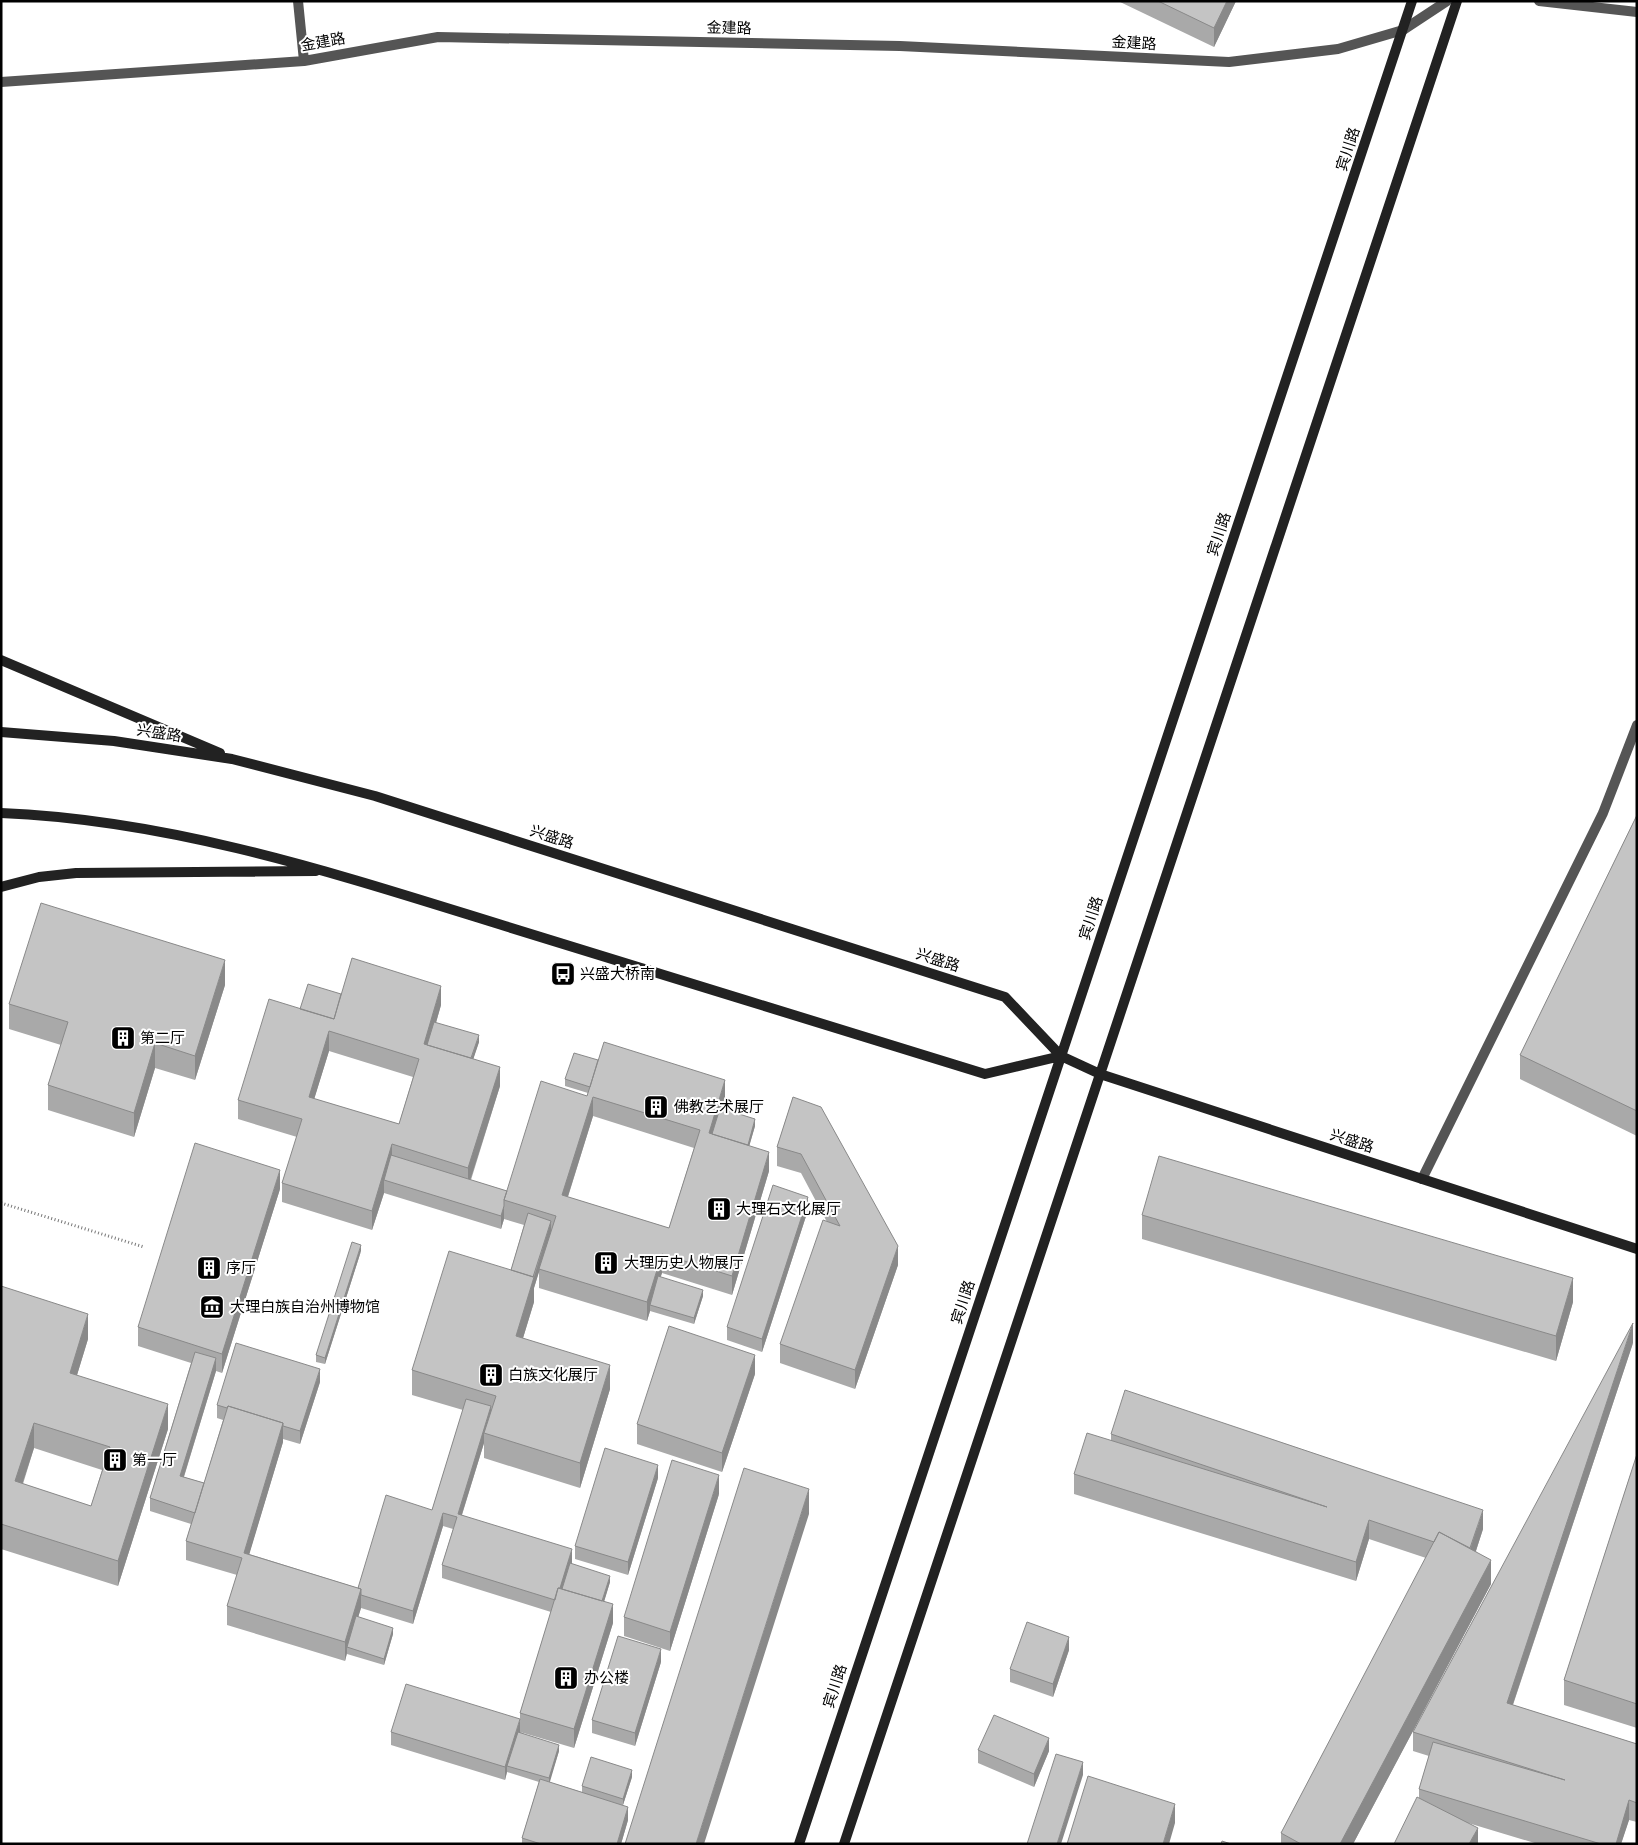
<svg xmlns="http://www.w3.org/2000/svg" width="1638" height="1845" font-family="Karla,'Noto Sans SC',sans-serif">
<rect width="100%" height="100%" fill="#fff"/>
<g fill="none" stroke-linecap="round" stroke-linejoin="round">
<path stroke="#777" stroke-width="3" stroke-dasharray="1 2.5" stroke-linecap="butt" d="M1 1203 144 1247"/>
<path stroke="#555" stroke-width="10" d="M1422 1179 1603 813 1637 725"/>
<path stroke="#555" stroke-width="10" d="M298 1 304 61
M1539 1 1637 12
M1 82 304 61 438 37 900 46 1229 62 1338 49 1403 30 1447 1"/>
<path stroke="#222" stroke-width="10" d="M1 660 220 753
M1 732 114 741 232 759 375 796 1005 997 1061 1056 1100 1074 1637 1249
M1 813C175 820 340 875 505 926 665 975 825 1025 985 1074L1061 1056
M1 887 39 877 76 873 316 871
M799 1844 1412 1
M844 1844 1457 1"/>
</g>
<path fill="#a9a9a9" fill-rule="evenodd" d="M1118 1H1236L1214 47Z
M1637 815V1136L1520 1079V1055Z
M225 985 195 1080 155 1068 134 1137 48 1110V1085L61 1045 9 1029V1004Z
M341 994 441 1005 436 1023 479 1042 473 1059 500 1086 471 1180 507 1191 587 1096 588 1093 565 1086V1079L725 1099 722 1109 755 1126 749 1146 769 1171 732 1295 662 1273 660 1277 703 1296 694 1324 650 1311 647 1321 539 1288V1271L534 1288V1302L523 1338 610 1389 580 1488 484 1458V1443L462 1515 572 1562V1564L610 1582 604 1601 613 1623 574 1748 520 1732V1713L551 1612 442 1578V1565L453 1529 443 1526 413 1624 361 1608 358 1617 393 1634 384 1665 347 1654V1653L345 1661 227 1625V1606L237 1575 186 1560V1541L191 1524 150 1511V1498L191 1363 138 1346V1327L280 1189 222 1373 216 1371 184 1477 204 1483 223 1420 217 1418V1405L320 1382 300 1444 283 1439V1442L249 1554 358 1588 432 1510 463 1410 412 1395V1370L511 1270 524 1225 504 1219 501 1229 384 1193 372 1230 282 1202V1183L297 1137 238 1119V1100L300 1009ZM329 1051 413 1077 399 1124 314 1099ZM593 1116 694 1148 669 1228 568 1197Z
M793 1097 898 1265 855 1389 780 1363V1344L827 1222 801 1173 777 1166V1147Z
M808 1210 762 1352 727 1340V1327Z
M1142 1215 1573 1302 1556 1361 1142 1239Z
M361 1251 325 1364 316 1362V1355Z
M1 1286 88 1339 77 1375 168 1429 118 1586 1 1549ZM34 1448 102 1470 91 1506 23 1484Z
M1633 1343 1513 1705 1637 1744V1822L1629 1820 1621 1844H1538L1468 1823 1478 1844 1419 1798V1789L1429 1756 1413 1751V1732Z
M755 1374 722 1472 637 1444V1424Z
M1111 1434 1483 1529 1476 1551 1491 1584 1353 1844H1281V1833L1426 1558 1369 1539 1356 1581 1074 1494V1474L1111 1440Z
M1637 1454V1728L1564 1705V1680Z
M658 1478 628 1575 575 1559V1546Z
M719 1494 670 1651 624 1636V1617Z
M1069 1650 1053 1697 1010 1682V1669Z
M661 1662 635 1746 592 1733V1720Z
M391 1732H520L559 1751 549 1782 582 1792V1786L632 1777 623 1805 628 1820 621 1844H522V1838L539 1782 507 1772 505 1780 391 1745Z
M978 1750 1049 1751 1034 1787 978 1763Z"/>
<path fill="#898989" d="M1227 1H1236L1214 47V28Z
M225 960V985L195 1080V1056Z
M441 986V1005L428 1050 424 1044Z
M329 1031V1051L309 1116V1097Z
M479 1035V1042L470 1069V1063Z
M155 1043V1068L134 1137V1113Z
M500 1067V1086L468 1187V1168Z
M725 1080V1099L713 1137 709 1133Z
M593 1097V1116L562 1215V1195Z
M755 1119V1126L747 1154V1148Z
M392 1144V1164L384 1180V1193L372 1230V1211Z
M769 1152V1171L732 1295V1276Z
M280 1170V1189L222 1373V1354Z
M808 1197V1210L762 1352V1339Z
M504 1206V1219L501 1229V1216Z
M551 1221V1234L534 1288V1302L516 1361V1336Z
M361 1245V1251L325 1364V1358Z
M898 1246V1265L855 1389V1370Z
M662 1254V1273L652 1305H650V1311L647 1321V1302Z
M1573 1278V1302L1556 1361V1336Z
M703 1290V1296L694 1324V1318Z
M88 1314V1339L70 1398V1373Z
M1633 1323V1343L1507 1722V1703Z
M755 1355V1374L722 1472V1453Z
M216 1358V1371L180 1489V1476Z
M610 1365V1389L580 1488V1463Z
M320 1369V1382L300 1444V1431Z
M168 1404V1429L118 1586V1561Z
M491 1406V1419L484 1433V1443L458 1527V1514Z
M34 1423V1448L15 1506V1481Z
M283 1423V1442L244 1572V1553Z
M658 1465V1478L628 1575V1562Z
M719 1475V1494L670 1651V1632Z
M809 1489V1514L704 1844H696Z
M1483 1510V1529L1469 1572V1553Z
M443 1513V1526L413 1624V1611Z
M1369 1520V1539L1356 1581V1562Z
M572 1549V1562L563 1593 556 1600Z
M1491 1560V1584L1353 1844H1340Z
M610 1576V1582L601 1612V1605Z
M361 1589V1608L349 1648 347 1647V1653L345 1661V1642Z
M613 1604V1623L574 1748V1729Z
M393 1628V1634L384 1665V1659Z
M1069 1637V1650L1053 1697V1684Z
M661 1649V1662L635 1746V1733Z
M520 1719V1732L509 1766H507V1772L505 1780V1767Z
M1049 1738V1751L1034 1787V1774Z
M559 1745V1751L549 1785V1778Z
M1083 1762V1775L1061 1844H1057Z
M632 1770V1777L623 1805V1799Z
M1629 1800V1820L1621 1844H1616Z
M1175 1804V1823L1169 1844H1163Z
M628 1807V1820L621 1844H617Z
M1478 1828V1844H1469Z"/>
<path fill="#c4c4c4" stroke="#898989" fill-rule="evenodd" d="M1158 1H1227L1214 28Z
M1637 815V1111L1520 1055Z
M41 903 225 960 195 1056 155 1043 134 1113 48 1085 68 1022 9 1004Z
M352 958 441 986 424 1044 500 1067 468 1168 392 1144 372 1211 282 1183 302 1119 238 1100 269 999 334 1019ZM329 1031 419 1059 399 1124 309 1097Z
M308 984 341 994 334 1019 300 1009Z
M434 1022 479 1035 471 1058 427 1045Z
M604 1042 725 1080 709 1133 769 1152 732 1276 662 1254 647 1302 539 1269 556 1216 504 1200 541 1081 587 1096ZM593 1097 700 1130 669 1228 562 1195Z
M574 1053 598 1060 590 1087 565 1079Z
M793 1097 821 1107 898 1246 855 1370 780 1344 823 1220 840 1226 801 1154 777 1147Z
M720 1108 755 1119 748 1145 712 1134Z
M195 1143 280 1170 222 1354 138 1327Z
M391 1155 507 1191 504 1200V1206L501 1216 384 1180Z
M1159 1156 1573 1278 1556 1336 1142 1215Z
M773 1185 808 1197 762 1339 727 1327Z
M528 1213 551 1221 533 1277 511 1270Z
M352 1242 361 1245 325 1358 316 1355Z
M449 1251 534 1277 516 1336 610 1365 580 1463 484 1433 496 1396 412 1370Z
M658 1276 703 1290 694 1318 650 1305Z
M1 1286 88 1314 70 1373 168 1404 118 1561 1 1524ZM34 1423 110 1447 91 1506 15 1481Z
M1633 1323 1507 1703 1637 1744V1803L1629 1800 1616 1844H1601L1419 1789 1433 1742 1565 1780 1413 1732Z
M669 1326 755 1355 722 1453 637 1424Z
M236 1343 320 1369 300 1431 283 1426V1423L228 1406 227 1408 217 1405Z
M195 1352 216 1358 180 1476 204 1483 195 1513 150 1498Z
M1125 1390 1483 1510 1470 1548 1439 1532 1434 1542 1369 1520 1356 1562 1074 1474 1087 1433 1327 1507 1111 1434Z
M466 1399 491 1406 458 1514 572 1549 560 1588H558L555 1600 442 1565 457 1517 443 1513 413 1611 361 1595V1589L358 1588 386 1495 432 1510Z
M228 1406 283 1423 244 1553 361 1589 345 1642 227 1606 242 1558 186 1541Z
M605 1448 658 1465 628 1562 575 1546Z
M1637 1454V1704L1564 1680Z
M672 1460 719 1475 670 1632 624 1617Z
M744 1468 809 1489 696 1844H625Z
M1439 1532 1491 1560 1340 1844H1301L1281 1833Z
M570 1563 610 1576 602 1601 562 1589Z
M558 1588 613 1604 574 1729 520 1713Z
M356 1616 393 1628 384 1659 347 1647Z
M1027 1622 1069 1637 1053 1684 1010 1669Z
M618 1636 661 1649 635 1733 592 1720Z
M406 1684 520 1719 505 1767 391 1732Z
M994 1715 1049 1738 1034 1774 978 1750Z
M518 1732 559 1745 549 1778 507 1766Z
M1056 1754 1083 1762 1057 1844H1027Z
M591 1757 632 1770 623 1799 582 1786Z
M1088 1776 1175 1804 1163 1844H1067Z
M540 1779 628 1807 617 1844H541L522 1838Z
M1417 1797 1478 1828 1469 1844H1394Z
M1222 1841 1231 1844H1221Z"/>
<defs>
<symbol id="bus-square" viewBox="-11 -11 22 22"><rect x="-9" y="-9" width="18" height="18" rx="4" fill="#000" stroke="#fff"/><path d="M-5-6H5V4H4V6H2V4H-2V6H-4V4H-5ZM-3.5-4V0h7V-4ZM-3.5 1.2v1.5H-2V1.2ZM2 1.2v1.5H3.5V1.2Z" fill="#fff"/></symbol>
<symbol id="building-square" viewBox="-11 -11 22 22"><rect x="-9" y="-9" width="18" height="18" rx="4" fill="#000" stroke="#fff"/><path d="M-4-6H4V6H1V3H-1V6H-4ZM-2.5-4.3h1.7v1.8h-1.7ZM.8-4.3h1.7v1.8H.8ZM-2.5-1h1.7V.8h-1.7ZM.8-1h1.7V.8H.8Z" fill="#fff"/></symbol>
<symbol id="museum-square" viewBox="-11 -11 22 22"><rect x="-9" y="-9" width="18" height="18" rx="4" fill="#000" stroke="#fff"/><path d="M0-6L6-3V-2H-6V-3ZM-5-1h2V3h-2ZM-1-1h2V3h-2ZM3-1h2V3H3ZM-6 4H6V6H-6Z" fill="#fff"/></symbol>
</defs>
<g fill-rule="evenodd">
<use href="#bus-square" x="549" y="960" width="28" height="28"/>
<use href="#building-square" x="109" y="1024" width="28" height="28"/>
<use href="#building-square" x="642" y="1093" width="28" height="28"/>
<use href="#building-square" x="705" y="1195" width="28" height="28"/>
<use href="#building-square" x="592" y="1249" width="28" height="28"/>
<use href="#building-square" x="195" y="1254" width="28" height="28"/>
<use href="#museum-square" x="198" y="1293" width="28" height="28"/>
<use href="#building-square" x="477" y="1361" width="28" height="28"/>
<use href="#building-square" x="101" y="1446" width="28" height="28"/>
<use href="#building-square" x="552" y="1664" width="28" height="28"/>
</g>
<g text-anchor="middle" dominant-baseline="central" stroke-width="4" stroke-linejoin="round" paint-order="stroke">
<g font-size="15" fill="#000" stroke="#fff">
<text transform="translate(729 28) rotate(1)">金建路</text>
<text transform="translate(323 42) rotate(-10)">金建路</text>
<text transform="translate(1134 43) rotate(3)">金建路</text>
<text transform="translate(1348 149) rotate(-72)">宾川路</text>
<text transform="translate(1219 534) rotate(-72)">宾川路</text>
<text transform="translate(159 733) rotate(9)">兴盛路</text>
<text transform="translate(552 837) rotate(18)">兴盛路</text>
<text transform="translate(1091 918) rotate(-72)">宾川路</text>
<text transform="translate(938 960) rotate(18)">兴盛路</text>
<text transform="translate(1352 1141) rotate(18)">兴盛路</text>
<text transform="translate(963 1302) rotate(-72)">宾川路</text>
<text transform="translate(835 1686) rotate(-72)">宾川路</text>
</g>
<g font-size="15" fill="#000" stroke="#fff" text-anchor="start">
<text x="580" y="974">兴盛大桥南</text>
<text x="140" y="1038">第二厅</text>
<text x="674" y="1107">佛教艺术展厅</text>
<text x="736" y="1209">大理石文化展厅</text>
<text x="624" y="1263">大理历史人物展厅</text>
<text x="226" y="1268">序厅</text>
<text x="230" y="1307">大理白族自治州博物馆</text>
<text x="508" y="1375">白族文化展厅</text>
<text x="132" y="1460">第一厅</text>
<text x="584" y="1678">办公楼</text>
</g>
</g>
<rect width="1638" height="1845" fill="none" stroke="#000000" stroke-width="5"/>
</svg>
